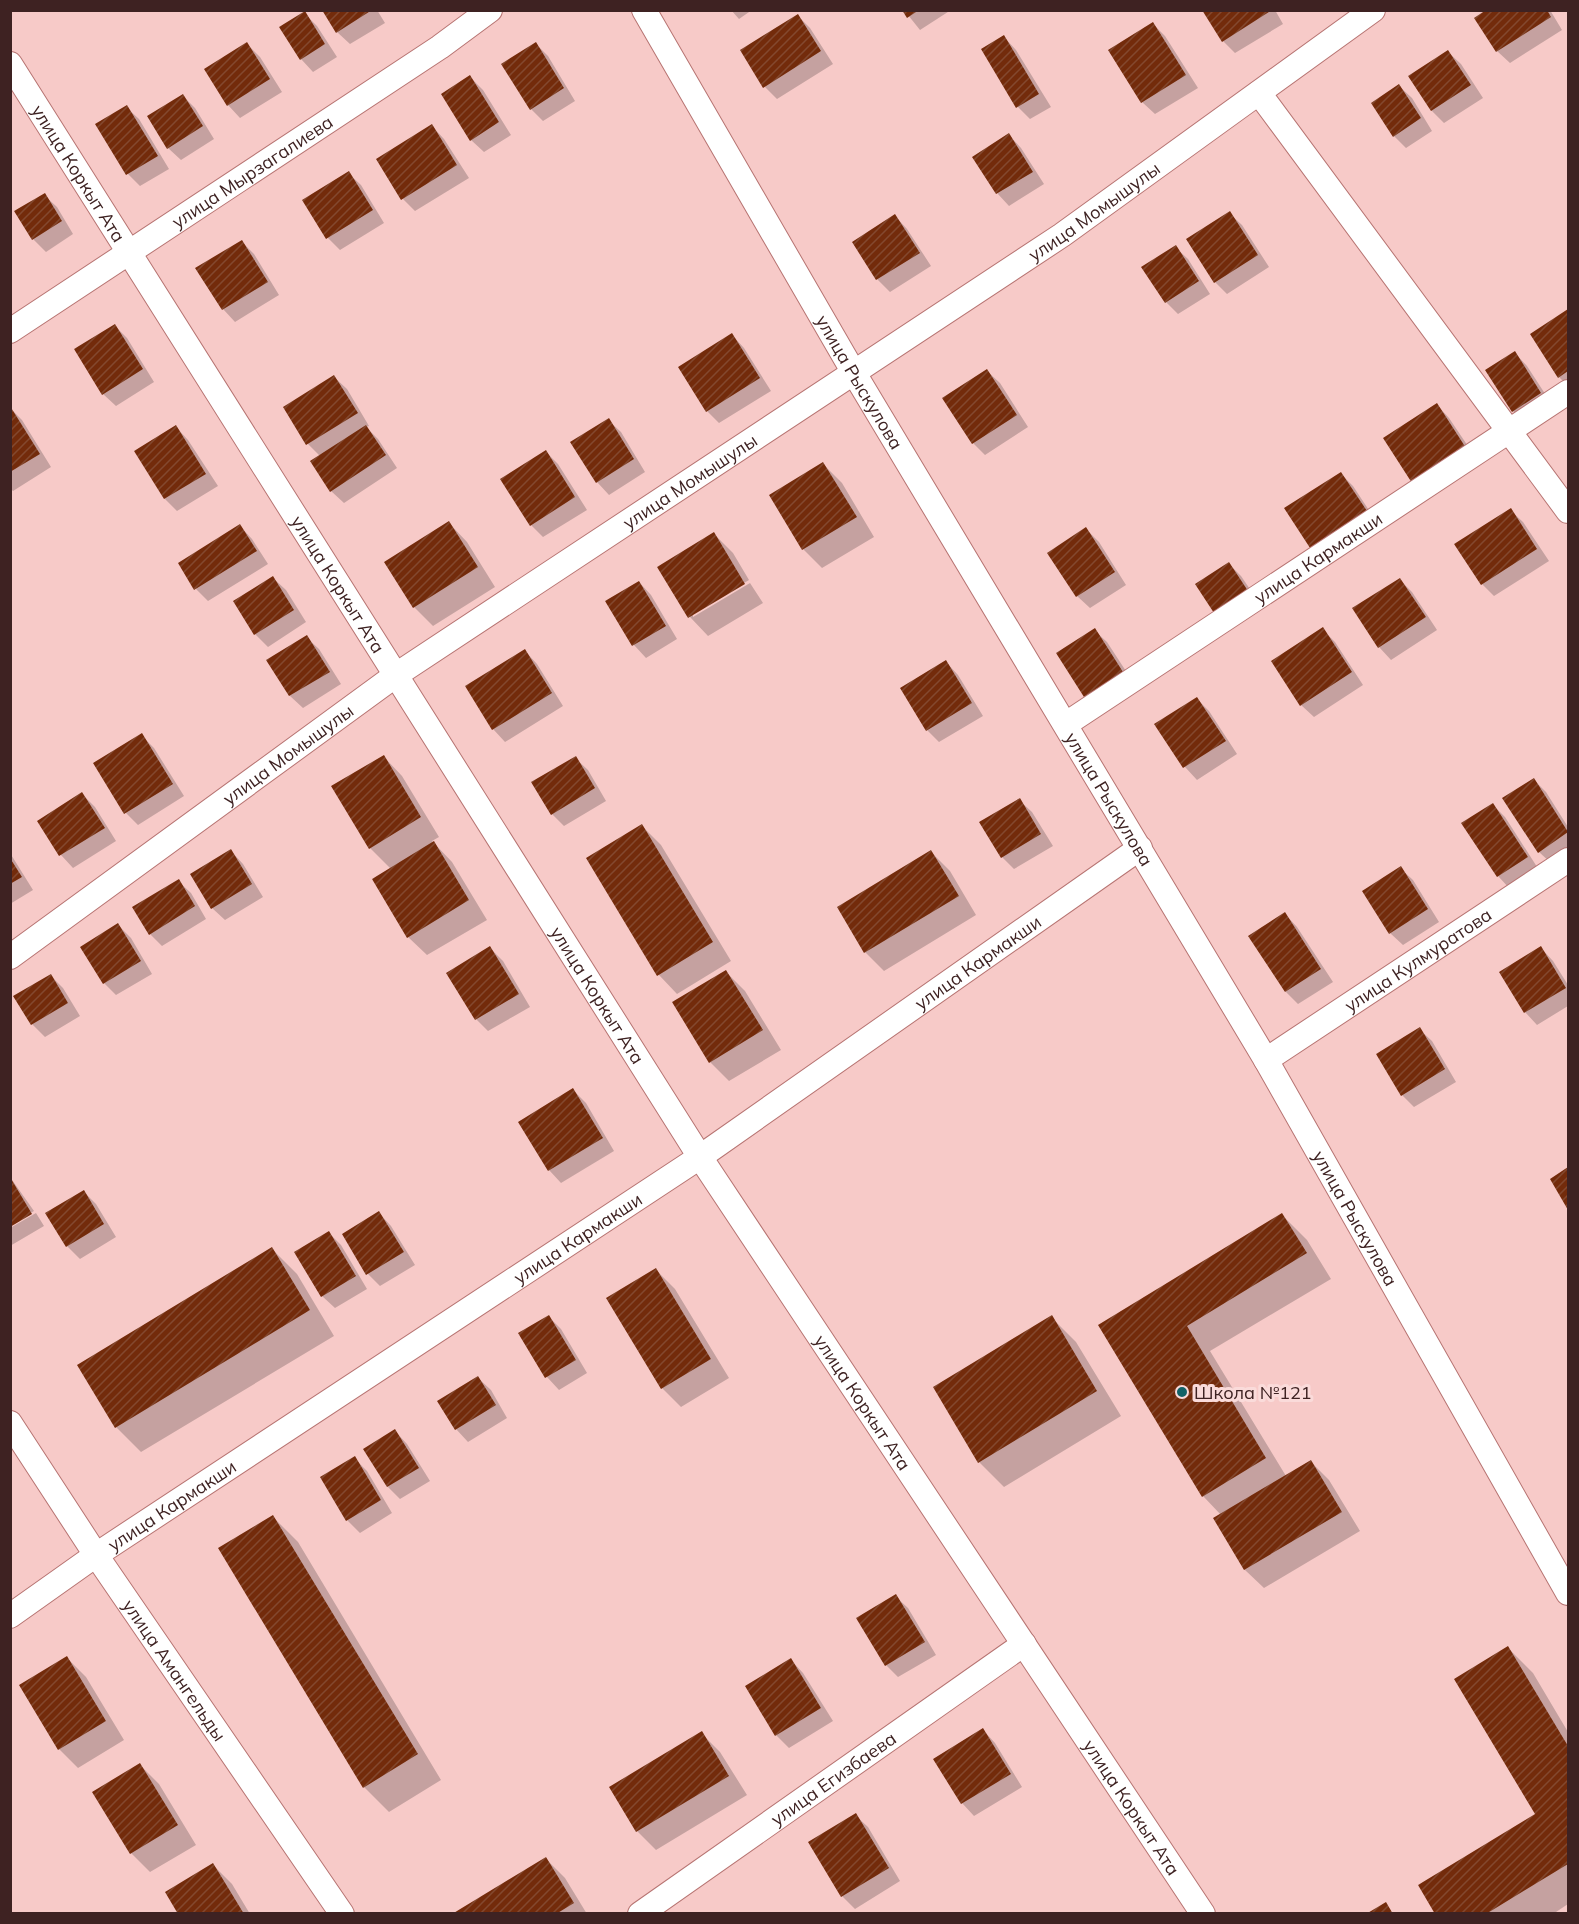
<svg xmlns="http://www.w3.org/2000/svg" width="1579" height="1924" font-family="Mulish,sans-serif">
<defs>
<pattern id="building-hatch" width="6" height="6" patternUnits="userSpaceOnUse" patternTransform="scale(1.5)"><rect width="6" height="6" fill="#732b0b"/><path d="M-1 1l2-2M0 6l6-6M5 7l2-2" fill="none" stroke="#83482f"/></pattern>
</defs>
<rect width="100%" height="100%" fill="#f7cac8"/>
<path fill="#0003" d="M324 10H377L385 23 350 44 337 32Z
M731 10H752L739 19Z
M904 10H951L920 30Z
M1204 10H1275L1283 24 1235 53 1223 41Z
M1489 10H1550L1562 30 1510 63 1497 51Z
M304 13 317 26 337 57 313 72 301 59Z
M798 16 810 28 833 64 777 99 765 87Z
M1153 24 1165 36 1198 88 1155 114 1142 102Z
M1004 37 1016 50 1051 107 1030 119 1018 107Z
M247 44 260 57 282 92 240 118 228 105Z
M536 44 548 56 575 101 543 121 531 109Z
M1448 52 1461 64 1483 98 1444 123 1432 111 1410 76Z
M470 77 483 90 511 135 484 152 471 140Z
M1399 86 1412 98 1432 131 1406 148 1394 136Z
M183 96 195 108 214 139 181 160 168 148Z
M126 107 139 119 169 169 140 186 128 174Z
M432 126 444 139 469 178 415 211 403 199Z
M1009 135 1021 148 1044 184 1009 206 997 193Z
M348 173 361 185 384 223 340 250 328 238Z
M44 195 57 207 73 234 46 252 33 239 16 212Z
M1229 213 1242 225 1269 267 1227 294 1215 282Z
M895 216 907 229 931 266 890 292 877 279 854 242Z
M241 241 254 254 279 295 235 322 223 309Z
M1175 247 1188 259 1210 294 1178 314 1166 302Z
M1568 311V386L1559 377 1532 334Z
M115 326 127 338 154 382 116 406 103 394Z
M732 335 744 348 771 391 719 423 707 411Z
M1515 353 1527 366 1553 406 1525 423 1513 411Z
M987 371 1000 383 1028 427 985 455 973 443Z
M334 377 347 389 369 426 366 427 378 439 397 468 344 503 331 491 320 456 308 444 285 407Z
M1437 405 1449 418 1478 461 1426 495Z
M10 408 22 420 51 467 13 491 10 488Z
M608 420 621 432 645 472 609 495 597 482Z
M176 427 188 440 218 486 177 511 165 499 136 452Z
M546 452 558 464 587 510 543 537 531 525Z
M823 464 842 483 874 537 822 568 803 549 771 495Z
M1341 474 1353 486 1380 527 1325 563Z
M1510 510 1523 522 1549 561 1494 596 1482 584Z
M449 523 467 542 495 587 433 626 414 607Z
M240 526 252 539 268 564 208 601 196 589Z
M1086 529 1099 542 1126 585 1090 608 1077 596Z
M714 534 733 553 749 580 693 614V617L750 583 763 603 708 636 690 617 659 567Z
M1229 564 1241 576 1260 604 1215 612Z
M273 578 286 590 306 622 268 647 255 634Z
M1400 580 1412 592 1437 630 1391 660 1379 647Z
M639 582 651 595 677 639 646 658 634 645Z
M1322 629 1335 642 1363 685 1314 717 1301 705Z
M1094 630 1107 642 1135 685 1098 709 1085 697 1058 654Z
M306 637 319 649 341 684 303 708 290 696 268 660Z
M525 651 537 664 563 706 505 742 493 729Z
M946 662 958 675 983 716 939 742 927 730Z
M1197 699 1209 711 1237 754 1197 780 1185 767 1157 724Z
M141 735 154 748 184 796 138 825 126 813Z
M384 757 402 776 439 837 432 841 452 862 487 920 427 955 408 937 391 869 370 848Z
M575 758 588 770 606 801 564 826 552 814Z
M1534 780 1546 792 1568 827V854L1552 864 1539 852Z
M82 794 95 807 116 841 73 868 61 855 39 821Z
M1019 800 1032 812 1053 846 1014 869 1002 857Z
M1493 805 1505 817 1539 870 1510 889 1498 876Z
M642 826 661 845 731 961 677 994 659 975Z
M231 851 243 864 263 897 225 920 212 908Z
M931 852 950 871 976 915 884 971 865 952Z
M10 853 33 890 10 904Z
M1400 868 1413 880 1439 922 1403 945 1390 933Z
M178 881 191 893 206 919 162 946 150 934Z
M1285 914 1297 927 1333 982 1298 1004 1286 992 1250 936Z
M118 925 131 938 152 974 116 995 104 983Z
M490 948 503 961 530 1007 488 1031 476 1019Z
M1541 948 1553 961 1568 985V1006L1537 1025 1525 1012Z
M726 972 745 991 781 1050 729 1081 710 1062Z
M51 976 63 988 80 1016 45 1037 32 1024Z
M1419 1029 1432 1041 1456 1082 1414 1107 1402 1095Z
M573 1090 586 1103 614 1151 561 1183 549 1170Z
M1568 1169V1207L1552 1179Z
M10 1177 34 1211 10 1225Z
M84 1192 96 1204 116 1237 80 1259 67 1246 48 1214Z
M36 1213 44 1226 10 1246V1228Z
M379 1213 391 1226 415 1265 380 1286 368 1274Z
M1282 1215 1307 1240 1331 1279 1210 1351 1286 1476 1310 1461 1329 1480 1360 1531 1264 1588 1245 1570 1215 1519 1221 1515 1203 1496 1100 1325Z
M329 1233 341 1245 367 1289 335 1308 322 1296Z
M272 1249 297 1274 334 1336 141 1452 116 1427 79 1365Z
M656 1270 675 1289 729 1378 681 1407 662 1388Z
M549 1317 561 1329 587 1373 559 1390 547 1377 520 1334Z
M1051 1317 1076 1342 1121 1416 1004 1487 979 1462Z
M478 1378 491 1390 507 1418 468 1442 456 1429Z
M395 1431 407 1444 430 1481 400 1499 388 1487Z
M354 1458 367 1471 392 1513 360 1533 347 1520Z
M273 1517 298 1542 441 1780 389 1812 364 1787Z
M895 1596 908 1608 936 1655 898 1677 886 1665Z
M1508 1648 1533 1673 1568 1732V1904L1553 1914H1437L1537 1814Z
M67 1658 86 1677 124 1740 78 1768 59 1749Z
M791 1660 803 1673 833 1721 789 1748 776 1735Z
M983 1730 995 1743 1022 1787 974 1816 962 1803Z
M701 1733 720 1752 747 1795 656 1850 637 1831Z
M140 1765 159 1784 196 1845 150 1872 131 1853 94 1792Z
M855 1815 868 1827 900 1881 855 1909 842 1896Z
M546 1859 565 1878 587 1914H455Z
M213 1865 232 1884 250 1914H180Z"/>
<path fill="url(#building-hatch)" d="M322 10H372L336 33Z
M902 10H919L907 18Z
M1202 10H1272L1222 42Z
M1486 10H1547L1551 17 1496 52 1474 18Z
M305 11 325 44 300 60 279 27Z
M798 14 821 51 763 88 740 50Z
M1153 22 1186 75 1141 103 1108 50Z
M1004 35 1039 94 1016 108 981 49Z
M247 42 270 79 227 106 204 69Z
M536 42 564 88 530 110 501 64Z
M1448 50 1471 85 1431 111 1408 76Z
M470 75 499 122 470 141 441 94Z
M1399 84 1421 118 1393 137 1371 103Z
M183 94 203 126 167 149 147 116Z
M127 105 158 156 126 175 95 124Z
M432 124 457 165 401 200 376 159Z
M1009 133 1033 172 996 194 972 157Z
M349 171 373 210 326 239 302 200Z
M45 193 62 221 32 240 14 211Z
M1230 211 1258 255 1214 283 1186 239Z
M895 214 920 253 876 280 852 242Z
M242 240 268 282 222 310 195 268Z
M1176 245 1199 281 1165 303 1141 267Z
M1568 309V371L1558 378 1530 334Z
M115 324 143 369 102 395 74 349Z
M732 333 760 378 706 412 678 367Z
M1515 351 1541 393 1512 412 1485 370Z
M987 369 1017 415 972 444 942 398Z
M334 375 358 413 306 445 283 407Z
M1437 403 1466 448 1412 483 1383 438Z
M10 406 40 454 10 472Z
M609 418 634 459 596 483 570 442Z
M176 425 206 474 164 499 134 451Z
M366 425 386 455 330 492 310 461Z
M546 450 575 497 530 526 500 479Z
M823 462 857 517 802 550 769 495Z
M1341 472 1369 514 1312 551 1284 508Z
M1511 508 1537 549 1481 585 1454 544Z
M449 521 478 567 413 608 384 562Z
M240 524 257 551 194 590 178 563Z
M1086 527 1115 572 1076 597 1047 553Z
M714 532 745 584 688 618 657 567Z
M1229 562 1248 591 1214 613 1195 584Z
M273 576 294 610 254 635 233 601Z
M1400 578 1426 617 1378 648 1352 608Z
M639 581 666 626 632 646 605 601Z
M1323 627 1352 672 1300 706 1271 661Z
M1095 628 1123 672 1084 697 1056 653Z
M307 635 330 672 289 696 266 660Z
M525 649 552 693 492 730 465 686Z
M946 660 972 703 926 731 900 688Z
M1197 697 1226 741 1183 768 1154 724Z
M142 733 173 784 124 814 93 763Z
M384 755 421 817 369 849 331 786Z
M576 756 595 788 551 815 531 782Z
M1534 778 1568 832 1538 853 1502 798Z
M82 792 105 828 59 856 37 821Z
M1020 798 1041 834 1001 858 979 822Z
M1493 803 1528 857 1497 877 1461 823Z
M642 824 713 942 657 976 586 858Z
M434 841 469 900 407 938 372 879Z
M231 849 252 884 211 909 190 874Z
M931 850 959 896 864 953 837 907Z
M10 858 22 877 10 884Z
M1401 866 1428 909 1389 934 1362 891Z
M179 879 195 906 149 935 132 907Z
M1285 912 1321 969 1285 992 1248 936Z
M118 923 141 961 103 984 80 947Z
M490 946 519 994 475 1020 446 973Z
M1541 946 1566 988 1524 1013 1499 972Z
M726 970 763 1030 709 1063 672 1002Z
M51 974 68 1003 31 1025 13 996Z
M1420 1027 1445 1069 1401 1096 1376 1054Z
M573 1088 603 1138 548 1171 518 1122Z
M1568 1167V1210L1550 1179Z
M10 1177 32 1214 10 1227Z
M84 1190 104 1224 66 1247 45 1213Z
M379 1211 404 1252 366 1275 342 1234Z
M1282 1213 1307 1253 1187 1326 1266 1458 1202 1497 1098 1325Z
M329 1231 356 1276 321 1297 294 1252Z
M272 1247 310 1310 115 1428 77 1365Z
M656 1268 711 1359 661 1389 606 1298Z
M549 1315 576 1360 545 1378 518 1333Z
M1052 1315 1097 1391 978 1463 933 1387Z
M478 1376 496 1405 455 1430 437 1401Z
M395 1429 419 1468 387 1487 363 1449Z
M355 1456 381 1500 346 1521 320 1477Z
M1311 1460 1342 1512 1244 1570 1213 1518Z
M273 1515 418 1754 363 1788 218 1548Z
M896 1594 925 1642 885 1666 856 1618Z
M1508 1646 1568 1746V1864L1486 1914H1435L1418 1885 1535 1814 1454 1679Z
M67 1656 106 1721 58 1750 19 1685Z
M791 1658 821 1708 775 1736 745 1686Z
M983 1728 1011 1774 961 1804 933 1759Z
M702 1731 729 1776 636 1832 609 1787Z
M140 1763 178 1825 130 1854 92 1792Z
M856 1813 889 1868 841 1897 808 1842Z
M546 1857 574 1903 556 1914H452Z
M213 1863 244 1914H178L165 1892Z
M1386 1902 1393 1914H1366Z"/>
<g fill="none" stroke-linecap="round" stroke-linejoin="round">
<defs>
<g id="street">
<path id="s1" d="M644 10 854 373 1266 1060 1568 1593"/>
<path id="s2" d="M10 64 700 1157 1203 1914"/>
<path d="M1259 93 1568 511"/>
<path id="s3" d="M10 331 440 47 490 10"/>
<path id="s4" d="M1066 724 1568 392"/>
<path id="s5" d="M10 957 396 675 1062 235 1373 10"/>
<path id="s6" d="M1266 1060 1568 860"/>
<path id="s7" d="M10 1423 96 1555 342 1914"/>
<path id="s8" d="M10 1616 96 1555 700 1157 1140 848"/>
<path id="s9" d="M640 1914 1024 1644"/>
</g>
</defs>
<use href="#street" stroke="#b77472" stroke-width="26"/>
<use href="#street" stroke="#fff" stroke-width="24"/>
</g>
<circle fill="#126267" stroke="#fadbda" stroke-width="2" cx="1182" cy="1392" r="6"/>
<g text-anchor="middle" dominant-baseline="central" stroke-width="6" stroke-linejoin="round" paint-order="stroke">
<g font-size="18" fill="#3e2222" stroke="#fadbda">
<text stroke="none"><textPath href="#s3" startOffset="290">улица Мырзагалиева</textPath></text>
<text stroke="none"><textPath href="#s2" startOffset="129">улица Коркыт Ата</textPath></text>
<text stroke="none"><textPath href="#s5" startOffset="1316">улица Момышулы</textPath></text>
<text stroke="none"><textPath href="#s1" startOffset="430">улица Рыскулова</textPath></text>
<text stroke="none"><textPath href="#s5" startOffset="830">улица Момышулы</textPath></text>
<text stroke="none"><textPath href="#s4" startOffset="302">улица Кармакши</textPath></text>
<text stroke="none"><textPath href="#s2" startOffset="615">улица Коркыт Ата</textPath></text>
<text stroke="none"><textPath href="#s5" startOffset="344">улица Момышулы</textPath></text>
<text stroke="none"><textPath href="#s1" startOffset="916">улица Рыскулова</textPath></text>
<text stroke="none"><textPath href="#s6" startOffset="182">улица Кулмуратова</textPath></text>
<text stroke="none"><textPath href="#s8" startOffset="1168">улица Кармакши</textPath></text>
<text stroke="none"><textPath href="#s2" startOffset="1101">улица Коркыт Ата</textPath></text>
<text stroke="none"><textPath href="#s1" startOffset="1402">улица Рыскулова</textPath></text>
<text stroke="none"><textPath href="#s8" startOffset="682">улица Кармакши</textPath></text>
<text stroke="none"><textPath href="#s2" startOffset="1587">улица Коркыт Ата</textPath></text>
<text stroke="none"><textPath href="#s8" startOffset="196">улица Кармакши</textPath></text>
<text stroke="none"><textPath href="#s7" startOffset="297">улица Амангельды</textPath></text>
<text stroke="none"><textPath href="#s9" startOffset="236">улица Егизбаева</textPath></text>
<text stroke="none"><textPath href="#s2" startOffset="2073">улица Коркыт Ата</textPath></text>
</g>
<g font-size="18" fill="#3e2222" stroke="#fadbda" text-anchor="start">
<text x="1194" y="1392">Школа №121</text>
</g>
</g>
<rect width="1579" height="1924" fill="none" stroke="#3e2222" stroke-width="24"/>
</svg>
